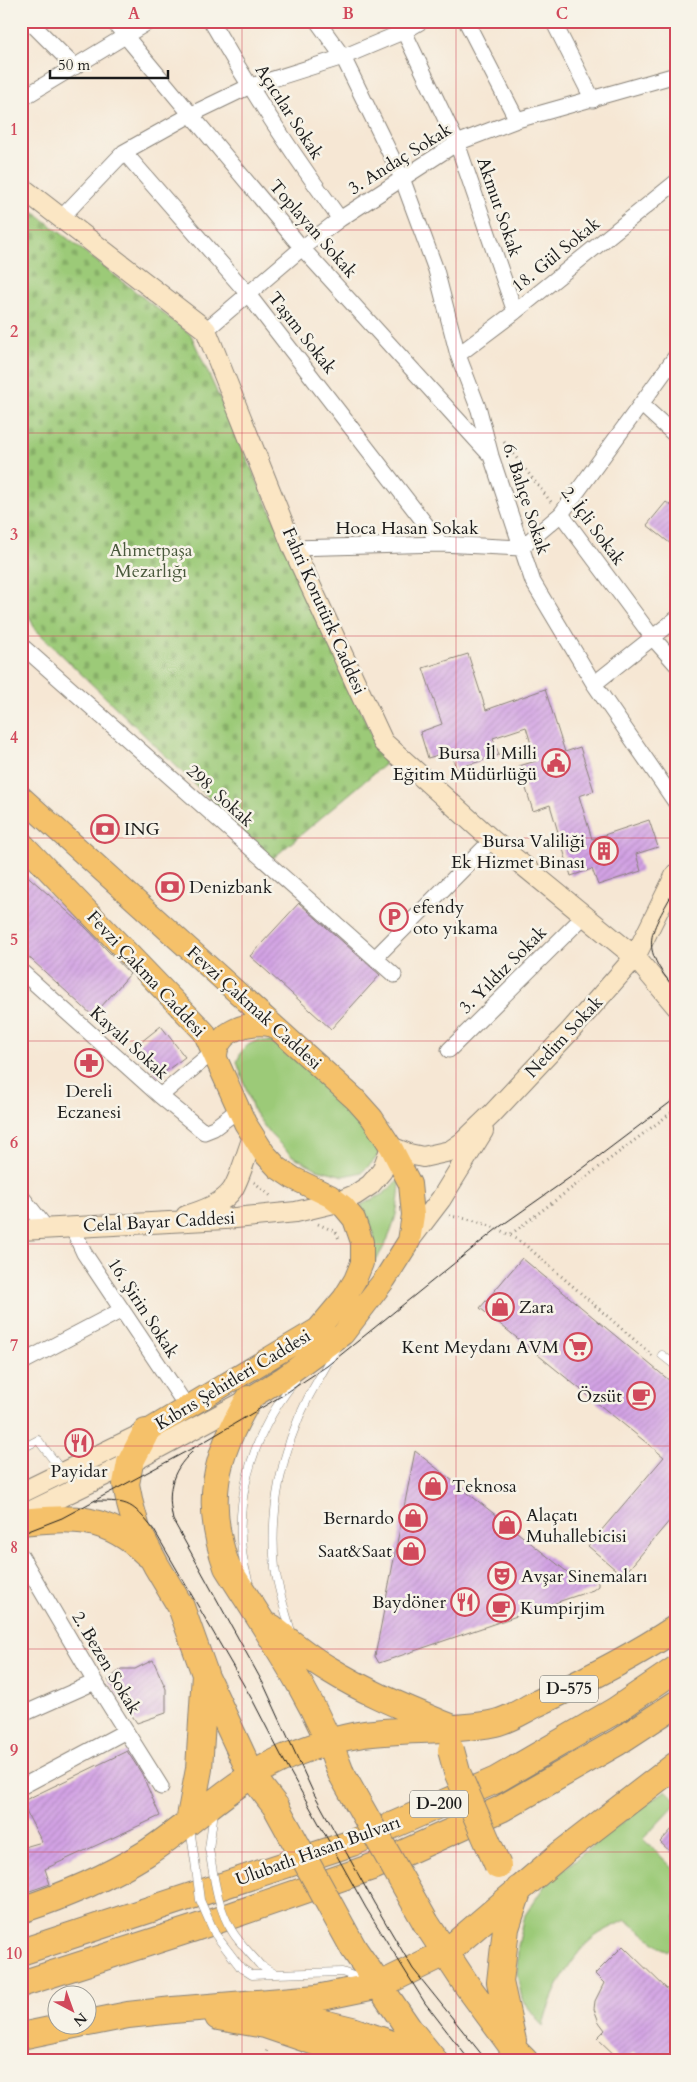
<svg xmlns="http://www.w3.org/2000/svg" width="697" height="2082" font-family="Cardo,serif">
<defs>
<pattern id="cemetery-stones" width="16" height="16" patternUnits="userSpaceOnUse" patternTransform="scale(1.25)"><rect width="16" height="16" fill="#9cca78"/><path d="M2 7V4a2 2 0 0 1 4 0v3zM10 15v-3a2 2 0 0 1 4 0v3z" fill="#86ad67"/></pattern>
<pattern id="building-hatch" width="6" height="6" patternUnits="userSpaceOnUse" patternTransform="scale(1.25)"><rect width="6" height="6" fill="#d2a2e4"/><path d="M-1 1l2-2M0 6l6-6M5 7l2-2" fill="none" stroke="#b48bc3"/></pattern>
</defs>
<rect width="100%" height="100%" fill="#f7f3e8"/>
<filter id="ink" filterUnits="userSpaceOnUse"><feTurbulence type="fractalNoise" baseFrequency=".02" numOctaves="2"/><feDisplacementMap in="SourceGraphic" scale="10" xChannelSelector="R" yChannelSelector="G"/><feConvolveMatrix kernelMatrix="1 2 1 2 8 2 1 2 1" color-interpolation-filters="sRGB"/></filter>
<filter id="wash" filterUnits="userSpaceOnUse"><feTurbulence type="fractalNoise" baseFrequency=".0096" numOctaves="4" result="noise"/><feDisplacementMap in="SourceGraphic" scale="20" xChannelSelector="R" yChannelSelector="G"/><feGaussianBlur stdDeviation="1.12" result="paint"/><feColorMatrix in="noise" values="0 0 0 0 0 0 0 0 0 0 0 0 0 0 0 0 0 1.4 0 .05"/><feComposite in="paint" operator="in"/></filter>
<g filter="url(#wash)">
<rect width="100%" height="100%" fill="#f6e7d4"/>
<path fill="#9cca78" stroke="#5c734a" d="M258 1040 271 1042 286 1052 351 1108 379 1139 380 1152 373 1162 362 1172 344 1176 317 1169 291 1155 270 1134 254 1112 237 1062 241 1052 248 1045Z
M398 1181 400 1183C398 1216 392 1236 374 1263V1234L361 1205 383 1194Z
M666 1790 676 1800V1804L643 1839 676 1871V1945L668 1952 626 1920C615 1926 601 1931 592 1939 570 1956 548 2000 543 2027L522 1999 517 1974 518 1946 525 1915 545 1885 604 1836Z"/>
<path fill="url(#cemetery-stones)" stroke="#5c734a" d="M21 202 191 335 385 764 272 859 35 629 21 599Z"/>
<g id="blocks">
<path fill="url(#building-hatch)" d="M666 502 676 509V548L647 525Z
M468 654 486 710 545 689 565 752 580 747 594 791 579 796 592 839 649 820 658 847 636 854 641 871 598 885 592 869 571 876 550 805 533 811 519 766 536 761 526 727 493 738 499 755 456 769 451 751 428 758 420 732 442 724 423 668Z
M21 870 85 927 130 974 93 1016 21 950Z
M299 903 380 975 331 1029 250 956Z
M161 1026 185 1057 158 1077 136 1046Z
M522 1258 676 1386V1513L623 1576 588 1546 664 1457 480 1308Z
M415 1451 571 1575 598 1577V1586L593 1590 379 1663 375 1656Z
M153 1660 166 1689V1713L137 1723 108 1680 121 1669H135Z
M127 1751 142 1774 160 1816 45 1869 50 1884 21 1894V1848L42 1842 21 1802Z
M676 1825V1857L660 1842Z
M623 1946 676 1998V2061H641L633 2052 625 2061H621L597 2038 605 2030 599 2022 594 2009 595 2001 604 1983 595 1974Z"/>
</g>
</g>
<g filter="url(#ink)">
<use href="#blocks" fill-opacity="0" stroke="#898278" stroke-width="1"/>
<g fill="none" stroke-linecap="round" stroke-linejoin="round">
<defs>
<path id="lane" d="M662 1355 676 1366
M21 1449 38 1440 62 1471
M248 1580C228 1512 251 1435 295 1381
M292 1635C286 1613 278 1590 275 1568 269 1511 282 1449 308 1398 317 1381 327 1365 336 1348
M190 1829 195 1861
M209 1849 214 1811
M260 1965 275 1974 342 1972 364 1980
M241 1968 252 1975 275 1974"/>
<path id="street" d="M29 21 75 67
M113 21 302 248 489 454
M211 21C251 91 293 155 340 219
M317 21 343 57 402 178 436 270 458 355 479 410 491 456 533 582 594 684 676 803
M399 21 457 143 515 312
M466 21 517 120
M553 21 593 100
M674 21 676 24
M21 99 150 21
M124 152 247 293 441 544
M61 218 124 152 192 114 248 87 343 57 405 31 422 21
M206 330 302 248 340 219 457 143 517 120 676 75
M458 355 515 312 676 182
M641 404 676 436
M561 514 653 638 676 664
M293 548 441 544 521 548 561 514 676 356
M21 645 394 975
M594 684 676 619
M375 958 492 840
M21 971 160 1096 214 1051
M449 1050 583 917
M160 1096 204 1132 214 1128 238 1110
M21 1196 47 1229
M72 1227 84 1253 187 1407
M21 1363 122 1310
M21 1556 95 1682 161 1787
M21 1715 95 1682
M21 1787 126 1731"/>
<path id="secondary" d="M21 187 206 330 293 548 383 742 492 840 635 957 676 1006
M186 1216C202 1211 223 1204 233 1189 241 1175 247 1152 253 1137
M21 1230 225 1219 296 1212 338 1202 355 1195 370 1185 382 1171 391 1147 409 1154 423 1157 450 1151 463 1142 492 1114 571 1030 635 957 676 874
M409 1241 441 1199 483 1131
M21 1491H25L146 1432
M21 1516 130 1463 249 1399"/>
<path id="primary" d="M21 797 355 1099 372 1118 391 1147 410 1184 413 1215 409 1241 385 1279 343 1334 283 1378 249 1399
M21 842 204 1032 245 1123 264 1153 278 1168 293 1178 330 1196 344 1207 354 1219 362 1242V1263L355 1280 344 1298 318 1329 146 1432
M216 1057C216 1030 251 1020 273 1026"/>
<path id="highway" d="M249 1399C214 1456 204 1504 227 1567 269 1634 315 1699 341 1773
M146 1432 130 1463 126 1484 130 1504 137 1529 156 1565 181 1607 205 1674 199 1769 189 1822
M21 1522C73 1517 107 1515 147 1554
M271 1627C290 1642 309 1658 330 1670 367 1693 408 1709 448 1726
M205 1675 252 1776 276 1807
M21 1910C64 1896 106 1878 145 1854 192 1824 232 1781 284 1758 310 1747 337 1738 364 1734 407 1728 452 1732 495 1723 509 1720 524 1710 536 1704 585 1681 631 1658 676 1628
M426 1923 466 1984 516 2052 525 2061
M354 1949 409 2029 434 2060
M21 1952 352 1843 496 1780 616 1710 676 1669
M21 1984 195 1928 375 1866 501 1809 618 1742 676 1704
M274 2011 352 2030 398 2046 423 2061
M218 2017 265 2025 371 2061
M88 2023 128 2015 173 2010 317 1998 380 1985 445 1953 562 1853 676 1765
M21 2036 79 2024
M513 2041 500 1982 506 1928 519 1889"/>
</defs>
<use href="#lane" stroke="#898278" stroke-width="9"/>
<use href="#street" stroke="#898278" stroke-width="17"/>
<use href="#secondary" stroke="#898278" stroke-width="22"/>
<use href="#primary" stroke="#898278" stroke-width="24"/>
<use href="#highway" stroke="#898278" stroke-width="28"/>
<path stroke="#898278" stroke-width="3" stroke-dasharray="1 4" stroke-linecap="butt" d="M504 442 551 502
M254 1182 272 1197
M449 1216C480 1220 504 1229 529 1248L653 1356
M318 1224 336 1232 339 1239
M511 1234 676 1109
M263 2061 268 2047"/>
<use href="#lane" stroke="#fff" stroke-width="8"/>
<use href="#street" stroke="#fff" stroke-width="15"/>
<use href="#secondary" stroke="#fbe6c4" stroke-width="20"/>
<use href="#primary" stroke="#f5c16b" stroke-width="22"/>
<use href="#highway" stroke="#f5c16b" stroke-width="26"/>
<path stroke="#1c1c1c" stroke-width="1" d="M676 887C650 935 637 944 676 990
M192 1452C170 1472 167 1493 173 1520L264 1685 313 1792 374 1903 413 1969 487 2061
M95 1501C130 1501 132 1503 154 1530L253 1701 283 1759 366 1908 425 2003 470 2061
M21 1534 62 1518 202 1443 283 1395 327 1366 498 1228 582 1169 676 1098"/>
<defs>
<path id="lane-bridge" d="M209 1849C214 1877 217 1907 232 1931 239 1943 251 1954 260 1965
M195 1861 200 1900 215 1934 241 1968"/>
<path id="highway-bridge" d="M451 1750 457 1772 498 1866
M341 1773 426 1923
M276 1807 354 1949"/>
</defs>
<use href="#lane-bridge" stroke="#898278" stroke-width="9" stroke-linecap="butt"/>
<use href="#highway-bridge" stroke="#898278" stroke-width="28" stroke-linecap="butt"/>
<use href="#lane-bridge" stroke="#fff" stroke-width="8"/>
<use href="#highway-bridge" stroke="#f5c16b" stroke-width="26"/>
</g>
</g>
<path fill="none" stroke="#d1495b" stroke-width="1" stroke-opacity="0.55" d="M242 21V2061M456 21V2061M21 230H676M21 433H676M21 636H676M21 838H676M21 1041H676M21 1244H676M21 1446H676M21 1649H676M21 1852H676"/>
<defs>
<symbol id="civic-ring" viewBox="-11 -11 22 22"><circle r="9.5" fill="#f7f3e8" stroke="#d1495b" stroke-width="1.5"/><path d="M-.6-6.5H3V-4.5H.6V-3L4-1V1h2V6H-6V1h2V-1L-.6-3ZM-1.2 2.5V6h2.4V2.5Z" fill="#d1495b"/></symbol>
<symbol id="bank-ring" viewBox="-11 -11 22 22"><circle r="9.5" fill="#f7f3e8" stroke="#d1495b" stroke-width="1.5"/><path d="M-6-4H6V4H-6ZM0-2.3a2.3 2.3 0 1 0 0 4.6a2.3 2.3 0 1 0 0-4.6Z" fill="#d1495b"/></symbol>
<symbol id="building-ring" viewBox="-11 -11 22 22"><circle r="9.5" fill="#f7f3e8" stroke="#d1495b" stroke-width="1.5"/><path d="M-4-6H4V6H1V3H-1V6H-4ZM-2.5-4.3h1.7v1.8h-1.7ZM.8-4.3h1.7v1.8H.8ZM-2.5-1h1.7V.8h-1.7ZM.8-1h1.7V.8H.8Z" fill="#d1495b"/></symbol>
<symbol id="parking-ring" viewBox="-11 -11 22 22"><circle r="9.5" fill="#f7f3e8" stroke="#d1495b" stroke-width="1.5"/><path d="M-3.5-5.5H1a3.5 3.5 0 0 1 0 7H-1V5.5H-3.5ZM-1-3.4V-.6H.8a1.4 1.4 0 0 0 0-2.8Z" fill="#d1495b"/></symbol>
<symbol id="pharmacy-ring" viewBox="-11 -11 22 22"><circle r="9.5" fill="#f7f3e8" stroke="#d1495b" stroke-width="1.5"/><path d="M-2-6h4v4h4v4h-4v4h-4v-4h-4v-4h4Z" fill="#d1495b"/></symbol>
<symbol id="shop-ring" viewBox="-11 -11 22 22"><circle r="9.5" fill="#f7f3e8" stroke="#d1495b" stroke-width="1.5"/><path d="M-5-2.5h2.3a2.7 3.5 0 0 1 5.4 0H5L5.5 6h-11ZM-1.5-2.5h3a1.5 2.3 0 0 0-3 0Z" fill="#d1495b"/></symbol>
<symbol id="supermarket-ring" viewBox="-11 -11 22 22"><circle r="9.5" fill="#f7f3e8" stroke="#d1495b" stroke-width="1.5"/><path d="M-6-5.5h2.5l.6 2H6L4.5 2H-2.5L-4.4-4H-6ZM-1.5 3.2a1.3 1.3 0 1 0 .1 0ZM3 3.2a1.3 1.3 0 1 0 .1 0Z" fill="#d1495b"/></symbol>
<symbol id="cafe-ring" viewBox="-11 -11 22 22"><circle r="9.5" fill="#f7f3e8" stroke="#d1495b" stroke-width="1.5"/><path d="M-5.5-4.5H6V0H3Q3 3.5 0 3.5H-2.5Q-5.5 3.5-5.5 0ZM3-3.2v2h1.7v-2ZM-6 4.5H4V6H-6Z" fill="#d1495b"/></symbol>
<symbol id="restaurant-ring" viewBox="-11 -11 22 22"><circle r="9.5" fill="#f7f3e8" stroke="#d1495b" stroke-width="1.5"/><path d="M-5-6h1v4h1v-4h1v4h1v-4h1v5L-1.5 .5V6h-2V.5L-5-1ZM5-6V6H3V1.5H1.5Q1.5-4 5-6Z" fill="#d1495b"/></symbol>
<symbol id="theatre-ring" viewBox="-11 -11 22 22"><circle r="9.5" fill="#f7f3e8" stroke="#d1495b" stroke-width="1.5"/><path d="M-5-5.5Q0-4 5-5.5V0Q5 5 0 6Q-5 5-5 0ZM-3.3-2.5H-1v1.5H-3.3ZM1-2.5H3.3v1.5H1ZM-2.8 1Q0 5.5 2.8 1Z" fill="#d1495b"/></symbol>
</defs>
<g fill-rule="evenodd">
<use href="#civic-ring" x="540" y="747" width="32" height="32"/>
<use href="#bank-ring" x="89" y="813" width="32" height="32"/>
<use href="#building-ring" x="588" y="835" width="32" height="32"/>
<use href="#bank-ring" x="154" y="871" width="32" height="32"/>
<use href="#parking-ring" x="378" y="901" width="32" height="32"/>
<use href="#pharmacy-ring" x="73" y="1047" width="32" height="32"/>
<use href="#shop-ring" x="484" y="1291" width="32" height="32"/>
<use href="#supermarket-ring" x="562" y="1331" width="32" height="32"/>
<use href="#cafe-ring" x="625" y="1380" width="32" height="32"/>
<use href="#restaurant-ring" x="63" y="1427" width="32" height="32"/>
<use href="#shop-ring" x="417" y="1470" width="32" height="32"/>
<use href="#shop-ring" x="397" y="1502" width="32" height="32"/>
<use href="#shop-ring" x="491" y="1509" width="32" height="32"/>
<use href="#shop-ring" x="395" y="1535" width="32" height="32"/>
<use href="#theatre-ring" x="486" y="1560" width="32" height="32"/>
<use href="#restaurant-ring" x="449" y="1586" width="32" height="32"/>
<use href="#cafe-ring" x="485" y="1592" width="32" height="32"/>
</g>
<g text-anchor="middle" dominant-baseline="central" stroke-width="5" stroke-linejoin="round" paint-order="stroke">
<g fill="#f7f3e8" stroke="#5e5c59" stroke-width="1">
<rect x="540" y="1675.5" width="58" height="27" rx="4"/>
<rect x="410" y="1790.5" width="58" height="27" rx="4"/>
</g>
<g font-size="16" font-weight="bold" fill="#1c1c1c">
<text x="569" y="1689">D-575</text>
<text x="439" y="1804">D-200</text>
</g>
<g font-size="18" fill="#1c1c1c" stroke="#f7f3e8">
<text transform="translate(289 112) rotate(57)">Açıcılar Sokak</text>
<text transform="translate(400 159) rotate(-32)">3. Andaç Sokak</text>
<text transform="translate(499 207) rotate(71)">Akmut Sokak</text>
<text transform="translate(313 229) rotate(49)">Toplayan Sokak</text>
<text transform="translate(556 255) rotate(-39)">18. Gül Sokak</text>
<text transform="translate(302 333) rotate(52)">Taşım Sokak</text>
<text transform="translate(526 499) rotate(72)">6. Bahçe Sokak</text>
<text transform="translate(593 526) rotate(53)">2. İçli Sokak</text>
<text x="407" y="528">Hoca Hasan Sokak</text>
<text transform="translate(324 611) rotate(66)">Fahri Korutürk Caddesi</text>
<text transform="translate(220 796) rotate(42)">298. Sokak</text>
<text transform="translate(503 970) rotate(-45)">3. Yıldız Sokak</text>
<text transform="translate(146 974) rotate(47)">Fevzi Çakma Caddesi</text>
<text transform="translate(254 1008) rotate(42)">Fevzi Çakmak Caddesi</text>
<text transform="translate(564 1037) rotate(-47)">Nedim Sokak</text>
<text transform="translate(129 1043) rotate(42)">Kayalı Sokak</text>
<text transform="translate(159 1222) rotate(-3)">Celal Bayar Caddesi</text>
<text transform="translate(143 1308) rotate(57)">16. Şirin Sokak</text>
<text transform="translate(233 1380) rotate(-31)">Kıbrıs Şehitleri Caddesi</text>
<text transform="translate(106 1663) rotate(59)">2. Bezen Sokak</text>
<text transform="translate(318 1851) rotate(-20)">Ulubatlı Hasan Bulvarı</text>
</g>
<g font-size="18" fill="#49593c" stroke="#f7f3e8">
<text x="151" y="550">Ahmetpaşa<tspan x="151" dy="21">Mezarlığı</tspan></text>
</g>
<g font-size="18" fill="#1c1c1c" stroke="#f7f3e8" text-anchor="start">
<text x="537" y="753" text-anchor="end">Bursa İl Milli<tspan x="537" dy="21">Eğitim Müdürlüğü</tspan></text>
<text x="124" y="829">ING</text>
<text x="585" y="841" text-anchor="end">Bursa Valiliği<tspan x="585" dy="21">Ek Hizmet Binası</tspan></text>
<text x="189" y="887">Denizbank</text>
<text x="413" y="907">efendy<tspan x="413" dy="21">oto yıkama</tspan></text>
<text x="89" y="1091" text-anchor="middle">Dereli<tspan x="89" dy="21">Eczanesi</tspan></text>
<text x="519" y="1307">Zara</text>
<text x="559" y="1347" text-anchor="end">Kent Meydanı AVM</text>
<text x="622" y="1396" text-anchor="end">Özsüt</text>
<text x="79" y="1471" text-anchor="middle">Payidar</text>
<text x="452" y="1486">Teknosa</text>
<text x="526" y="1515">Alaçatı<tspan x="526" dy="21">Muhallebicisi</tspan></text>
<text x="394" y="1518" text-anchor="end">Bernardo</text>
<text x="392" y="1551" text-anchor="end">Saat&amp;Saat</text>
<text x="521" y="1576">Avşar Sinemaları</text>
<text x="446" y="1602" text-anchor="end">Baydöner</text>
<text x="520" y="1608">Kumpirjim</text>
</g>
</g>
<rect width="697" height="2082" fill="none" stroke="#f7f3e8" stroke-width="55"/>
<g transform="translate(72 2010) rotate(139)"><circle r="24" fill="#f7f3e8" stroke="#9f9d96"/>
<path d="M0-4L9 19L0 12L-9 19Z" fill="#d1495b"/>
<text y="-8" font-size="14" font-weight="bold" text-anchor="middle" fill="#1c1c1c">N</text>
</g>
<path d="M50 70v8h118v-8" fill="none" stroke="#1c1c1c" stroke-width="2.5"/>
<text x="58" y="70" font-size="15" fill="#1c1c1c" stroke="#f7f3e8" stroke-width="4" paint-order="stroke">50 m</text>
<rect x="28" y="28" width="642" height="2026" fill="none" stroke="#d1495b" stroke-width="2"/>
<g font-size="16" text-anchor="middle" font-weight="bold" fill="#d1495b">
<text x="134" y="19">A</text>
<text x="348" y="19">B</text>
<text x="562" y="19">C</text>
<text x="14" y="135">1</text>
<text x="14" y="337">2</text>
<text x="14" y="540">3</text>
<text x="14" y="743">4</text>
<text x="14" y="945">5</text>
<text x="14" y="1148">6</text>
<text x="14" y="1351">7</text>
<text x="14" y="1553">8</text>
<text x="14" y="1756">9</text>
<text x="14" y="1959">10</text>
</g>
</svg>
